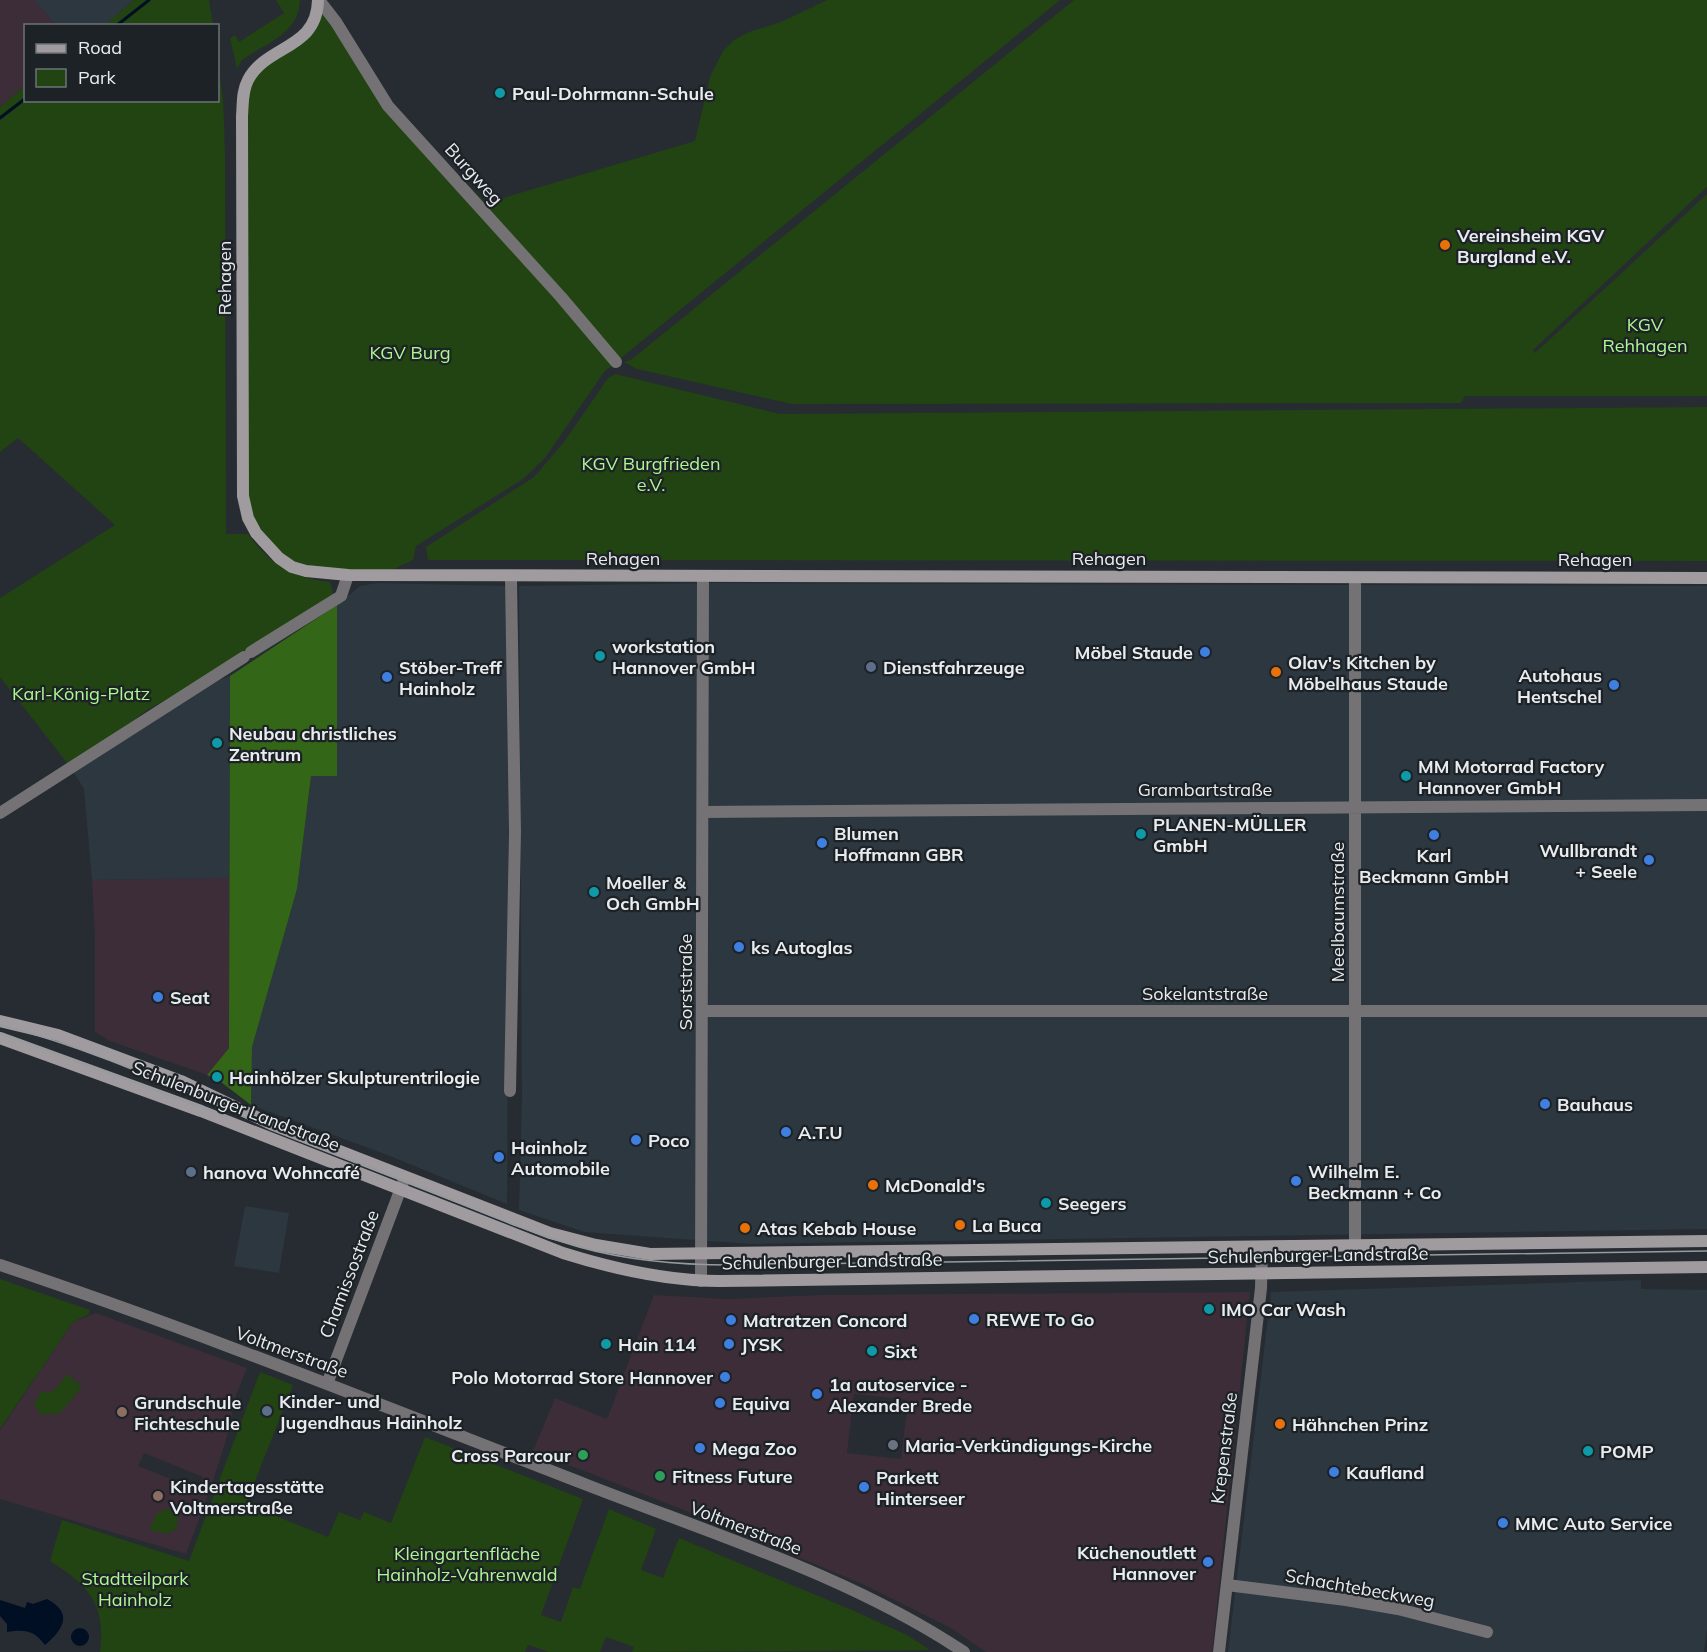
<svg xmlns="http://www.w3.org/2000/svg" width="1707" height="1652" font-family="Mulish,sans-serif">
<rect width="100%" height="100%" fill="#262c31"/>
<path fill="#3c2d39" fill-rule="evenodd" d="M0 0H34L56 25 26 26 25 86 0 107Z
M204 878H229V1048L207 1075 110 1041 95 1032V940L92 880Z
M1250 1292 1212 1652H986L951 1628 867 1586 717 1523 533 1451 555 1398 607 1419 654 1295 728 1299 821 1295ZM854 1394 908 1400 901 1459 847 1453Z
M96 1313 247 1368 234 1400 230 1427 213 1481 186 1554 0 1499V1430L73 1322ZM144 1453 203 1477 199 1490 138 1466Z"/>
<path fill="#2c3740" d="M34 0H134L105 26 56 25Z
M377 583 510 586 507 1204 390 1156 251 1105 252 1047 297 889 311 776H337V605L360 586Z
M715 583 1707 586V1229L750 1244 584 1232 519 1210 522 1097 519 586Z
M230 676 229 878 92 880 84 789 71 768 198 688Z
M245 1206 289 1213 279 1273 234 1266Z
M1641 1280V1289L1707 1290V1629L1704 1652H1228L1271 1292Z"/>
<path fill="#224312" d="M134 0H209L213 25H105Z
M276 0H300C299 34 266 43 242 60L237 69 230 38 235 35 239 42 284 13Z
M317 0 388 106 486 203 695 141 710 77 723 51 734 40 749 32 781 22 827 0H1060L604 372 545 458 523 479 416 546 413 560 382 575H348L279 558 248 518 242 289 248 80 305 35Z
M1074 0H1707V187L1533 350 1535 353 1707 194V396H1465L1461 403 792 404 637 369 624 362 632 359Z
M218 64 223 99 225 150 226 534H248C272 566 290 577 330 582L334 596 189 687 147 710 71 768 0 677V598L115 525 18 438 0 452V107L25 86 26 100H218Z
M615 374 780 414 1707 407V561L428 560 426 547 534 477 564 442 608 378Z
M0 1279 90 1310 88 1315 73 1322 0 1429Z
M260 1372 293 1385 246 1504 328 1537 339 1512 360 1520 364 1512 391 1523 425 1437 583 1499 541 1615 561 1622 573 1587 580 1589 609 1509 656 1529 641 1570 663 1578 679 1538 852 1610 907 1635 930 1650 632 1652 634 1647 606 1637 600 1652H549L528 1645 525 1652H100C106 1605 89 1585 50 1561L62 1520 189 1561Z
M67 1374 82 1387 60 1413 42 1415 34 1405 41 1392 54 1391Z
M166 1509 174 1511 178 1516 177 1528 167 1534 149 1530 157 1513Z"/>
<path fill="#336717" d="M337 605V776H311L297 889 252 1047 251 1105 221 1082 207 1075 229 1048 230 676Z"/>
<path fill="#010f24" d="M47 1599C74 1613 63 1630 45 1645 34 1630 25 1629 7 1632V1624L0 1616V1600L25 1608 27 1602 33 1604Z
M71 1637a9 9 0 1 1 18 0a9 9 0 1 1-18 0Z"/>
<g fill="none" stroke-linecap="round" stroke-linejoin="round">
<path stroke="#010f24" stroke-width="3" d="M116 26 149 0
M0 118 26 98"/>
<path stroke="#757275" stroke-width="12" d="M319 0 336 22 388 106 561 297 616 362
M251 652 341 596 348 575
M703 812 1707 805
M0 813 244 657
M703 1011H1707
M510 1091 515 832 511 578
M1355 1246V578
M0 1265C198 1331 393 1410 587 1485 715 1535 850 1576 964 1652
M701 1281 703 576
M327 1384 404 1180
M1227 1585 1346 1600 1398 1609 1487 1632
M1219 1652 1261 1288 1262 1247"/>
<path stroke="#9f9b9f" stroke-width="12" d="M318 0C317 50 267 44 248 80 242 91 243 104 242 116L243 496 248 518 256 533 279 558 292 567 306 571 348 575 1707 578
M0 1021 58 1035 181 1081 273 1125 550 1233 596 1245 650 1254 1707 1241
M0 1038 201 1111 563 1253C614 1269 666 1281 720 1281L1707 1267"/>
<path stroke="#969b9f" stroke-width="1.5" d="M0 1025C96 1049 184 1092 275 1130 325 1151 376 1169 427 1190 477 1210 527 1232 579 1247 629 1261 680 1265 732 1265L1707 1251
M0 1033 228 1117"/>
</g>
<g fill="#0f9aa8" stroke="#1d2227" stroke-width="2">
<circle cx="500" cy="93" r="6"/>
<circle cx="600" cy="656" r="6"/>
<circle cx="217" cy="743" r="6"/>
<circle cx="1406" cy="776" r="6"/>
<circle cx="1141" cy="834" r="6"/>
<circle cx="594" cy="892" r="6"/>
<circle cx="217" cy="1077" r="6"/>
<circle cx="1046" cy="1203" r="6"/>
<circle cx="1209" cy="1309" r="6"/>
<circle cx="606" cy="1344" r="6"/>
<circle cx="872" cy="1351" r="6"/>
<circle cx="1588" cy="1451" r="6"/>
</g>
<g fill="#e8710a" stroke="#1d2227" stroke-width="2">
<circle cx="1445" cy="245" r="6"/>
<circle cx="1276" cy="672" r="6"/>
<circle cx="873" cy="1185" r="6"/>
<circle cx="960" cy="1225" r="6"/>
<circle cx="745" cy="1228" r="6"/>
<circle cx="1280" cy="1424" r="6"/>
</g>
<g fill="#3f7fe0" stroke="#1d2227" stroke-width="2">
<circle cx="1205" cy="652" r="6"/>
<circle cx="387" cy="677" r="6"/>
<circle cx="1614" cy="685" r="6"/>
<circle cx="1434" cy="835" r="6"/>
<circle cx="822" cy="843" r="6"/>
<circle cx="1649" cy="860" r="6"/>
<circle cx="739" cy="947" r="6"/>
<circle cx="158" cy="997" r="6"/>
<circle cx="1545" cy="1104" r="6"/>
<circle cx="786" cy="1132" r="6"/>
<circle cx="636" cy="1140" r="6"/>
<circle cx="499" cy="1157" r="6"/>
<circle cx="1296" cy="1181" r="6"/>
<circle cx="974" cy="1319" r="6"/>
<circle cx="731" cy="1320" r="6"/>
<circle cx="729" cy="1344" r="6"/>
<circle cx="725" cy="1377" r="6"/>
<circle cx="817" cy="1394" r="6"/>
<circle cx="720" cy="1403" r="6"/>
<circle cx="700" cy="1448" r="6"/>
<circle cx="1334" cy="1472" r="6"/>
<circle cx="864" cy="1487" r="6"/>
<circle cx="1503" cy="1523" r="6"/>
<circle cx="1208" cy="1562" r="6"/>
</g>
<g fill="#5c6f8a" stroke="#1d2227" stroke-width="2">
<circle cx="871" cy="667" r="6"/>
<circle cx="191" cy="1172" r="6"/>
<circle cx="267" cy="1411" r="6"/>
</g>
<g fill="#8d6e63" stroke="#1d2227" stroke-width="2">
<circle cx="122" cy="1412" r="6"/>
<circle cx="158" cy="1496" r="6"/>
</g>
<circle fill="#6b7280" stroke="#1d2227" stroke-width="2" cx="893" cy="1445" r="6"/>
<g fill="#2e9e5b" stroke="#1d2227" stroke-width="2">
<circle cx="583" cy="1455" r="6"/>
<circle cx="660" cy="1476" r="6"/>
</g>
<g text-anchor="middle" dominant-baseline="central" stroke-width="4.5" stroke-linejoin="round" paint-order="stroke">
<g font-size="18" font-weight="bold" fill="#e8ecef" stroke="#1d2227" text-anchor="start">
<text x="512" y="93">Paul-Dohrmann-Schule</text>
<text x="1457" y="235">Vereinsheim KGV<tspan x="1457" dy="21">Burgland e.V.</tspan></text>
<text x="612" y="646">workstation<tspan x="612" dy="21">Hannover GmbH</tspan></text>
<text x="1193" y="652" text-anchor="end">Möbel Staude</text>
<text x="1288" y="662">Olav's Kitchen by<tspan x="1288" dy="21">Möbelhaus Staude</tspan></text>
<text x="399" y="667">Stöber-Treff<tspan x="399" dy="21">Hainholz</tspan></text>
<text x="883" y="667">Dienstfahrzeuge</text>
<text x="1602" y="675" text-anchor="end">Autohaus<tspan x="1602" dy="21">Hentschel</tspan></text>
<text x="229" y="733">Neubau christliches<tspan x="229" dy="21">Zentrum</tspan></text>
<text x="1418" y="766">MM Motorrad Factory<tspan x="1418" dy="21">Hannover GmbH</tspan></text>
<text x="1153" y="824">PLANEN-MÜLLER<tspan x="1153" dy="21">GmbH</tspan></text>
<text x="834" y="833">Blumen<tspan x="834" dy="21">Hoffmann GBR</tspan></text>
<text x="1637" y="850" text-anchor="end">Wullbrandt<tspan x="1637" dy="21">+ Seele</tspan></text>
<text x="1434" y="855" text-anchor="middle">Karl<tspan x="1434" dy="21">Beckmann GmbH</tspan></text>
<text x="606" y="882">Moeller &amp;<tspan x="606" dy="21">Och GmbH</tspan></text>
<text x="751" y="947">ks Autoglas</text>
<text x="170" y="997">Seat</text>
<text x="229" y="1077">Hainhölzer Skulpturentrilogie</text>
<text x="1557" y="1104">Bauhaus</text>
<text x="798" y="1132">A.T.U</text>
<text x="648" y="1140">Poco</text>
<text x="511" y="1147">Hainholz<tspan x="511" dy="21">Automobile</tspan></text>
<text x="1308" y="1171">Wilhelm E.<tspan x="1308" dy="21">Beckmann + Co</tspan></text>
<text x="203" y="1172">hanova Wohncafé</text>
<text x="885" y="1185">McDonald's</text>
<text x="1058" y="1203">Seegers</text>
<text x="972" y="1225">La Buca</text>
<text x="757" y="1228">Atas Kebab House</text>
<text x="1221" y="1309">IMO Car Wash</text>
<text x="986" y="1319">REWE To Go</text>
<text x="743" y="1320">Matratzen Concord</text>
<text x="618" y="1344">Hain 114</text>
<text x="741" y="1344">JYSK</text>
<text x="884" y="1351">Sixt</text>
<text x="713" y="1377" text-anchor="end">Polo Motorrad Store Hannover</text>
<text x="829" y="1384">1a autoservice -<tspan x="829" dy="21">Alexander Brede</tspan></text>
<text x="279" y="1401">Kinder- und<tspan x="279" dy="21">Jugendhaus Hainholz</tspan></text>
<text x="134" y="1402">Grundschule<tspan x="134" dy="21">Fichteschule</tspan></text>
<text x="732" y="1403">Equiva</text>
<text x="1292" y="1424">Hähnchen Prinz</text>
<text x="905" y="1445">Maria-Verkündigungs-Kirche</text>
<text x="712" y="1448">Mega Zoo</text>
<text x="1600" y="1451">POMP</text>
<text x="571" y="1455" text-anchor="end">Cross Parcour</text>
<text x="1346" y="1472">Kaufland</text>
<text x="672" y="1476">Fitness Future</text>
<text x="876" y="1477">Parkett<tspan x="876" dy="21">Hinterseer</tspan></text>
<text x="170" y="1486">Kindertagesstätte<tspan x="170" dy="21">Voltmerstraße</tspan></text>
<text x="1515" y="1523">MMC Auto Service</text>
<text x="1196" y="1552" text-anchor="end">Küchenoutlett<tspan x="1196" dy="21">Hannover</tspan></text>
</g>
<g font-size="18" fill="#e8ecef" stroke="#1d2227">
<text transform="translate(474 174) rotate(48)">Burgweg</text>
<text transform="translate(224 278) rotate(-90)">Rehagen</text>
<text x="623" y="558">Rehagen</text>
<text x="1109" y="558">Rehagen</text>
<text x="1595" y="559">Rehagen</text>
<text x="1205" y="789">Grambartstraße</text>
<text transform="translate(1337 912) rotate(-90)">Meelbaumstraße</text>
<text transform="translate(685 982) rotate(-90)">Sorststraße</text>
<text x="1205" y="993">Sokelantstraße</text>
<text transform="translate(236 1106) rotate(21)">Schulenburger Landstraße</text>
<text transform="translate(1318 1255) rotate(-1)">Schulenburger Landstraße</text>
<text transform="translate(832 1261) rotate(-1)">Schulenburger Landstraße</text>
<text transform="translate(349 1274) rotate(-69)">Chamissostraße</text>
<text transform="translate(292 1352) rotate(20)">Voltmerstraße</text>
<text transform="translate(1224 1448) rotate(-83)">Krepenstraße</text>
<text transform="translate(746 1528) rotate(21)">Voltmerstraße</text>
<text transform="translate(1360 1588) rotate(10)">Schachtebeckweg</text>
</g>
<g font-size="18" fill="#aef890" stroke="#1d2227">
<text x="1645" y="324">KGV<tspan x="1645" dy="21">Rehhagen</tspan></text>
<text x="410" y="352">KGV Burg</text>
<text x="651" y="463">KGV Burgfrieden<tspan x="651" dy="21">e.V.</tspan></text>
<text x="81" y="693">Karl-König-Platz</text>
<text x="467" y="1553">Kleingartenfläche<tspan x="467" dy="21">Hainholz-Vahrenwald</tspan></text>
<text x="135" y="1578">Stadtteilpark<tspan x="135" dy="21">Hainholz</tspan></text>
</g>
</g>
<rect x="24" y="24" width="195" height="78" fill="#1d2227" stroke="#6e7377" stroke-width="1.5"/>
<rect x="36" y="44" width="30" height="9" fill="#9f9b9f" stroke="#6e7377" stroke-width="1.5"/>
<text x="78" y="54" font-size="18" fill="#e8ecef">Road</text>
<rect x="36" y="69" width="30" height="18" fill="#224312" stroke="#6e7377" stroke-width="1.5"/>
<text x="78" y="84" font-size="18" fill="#e8ecef">Park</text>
</svg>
